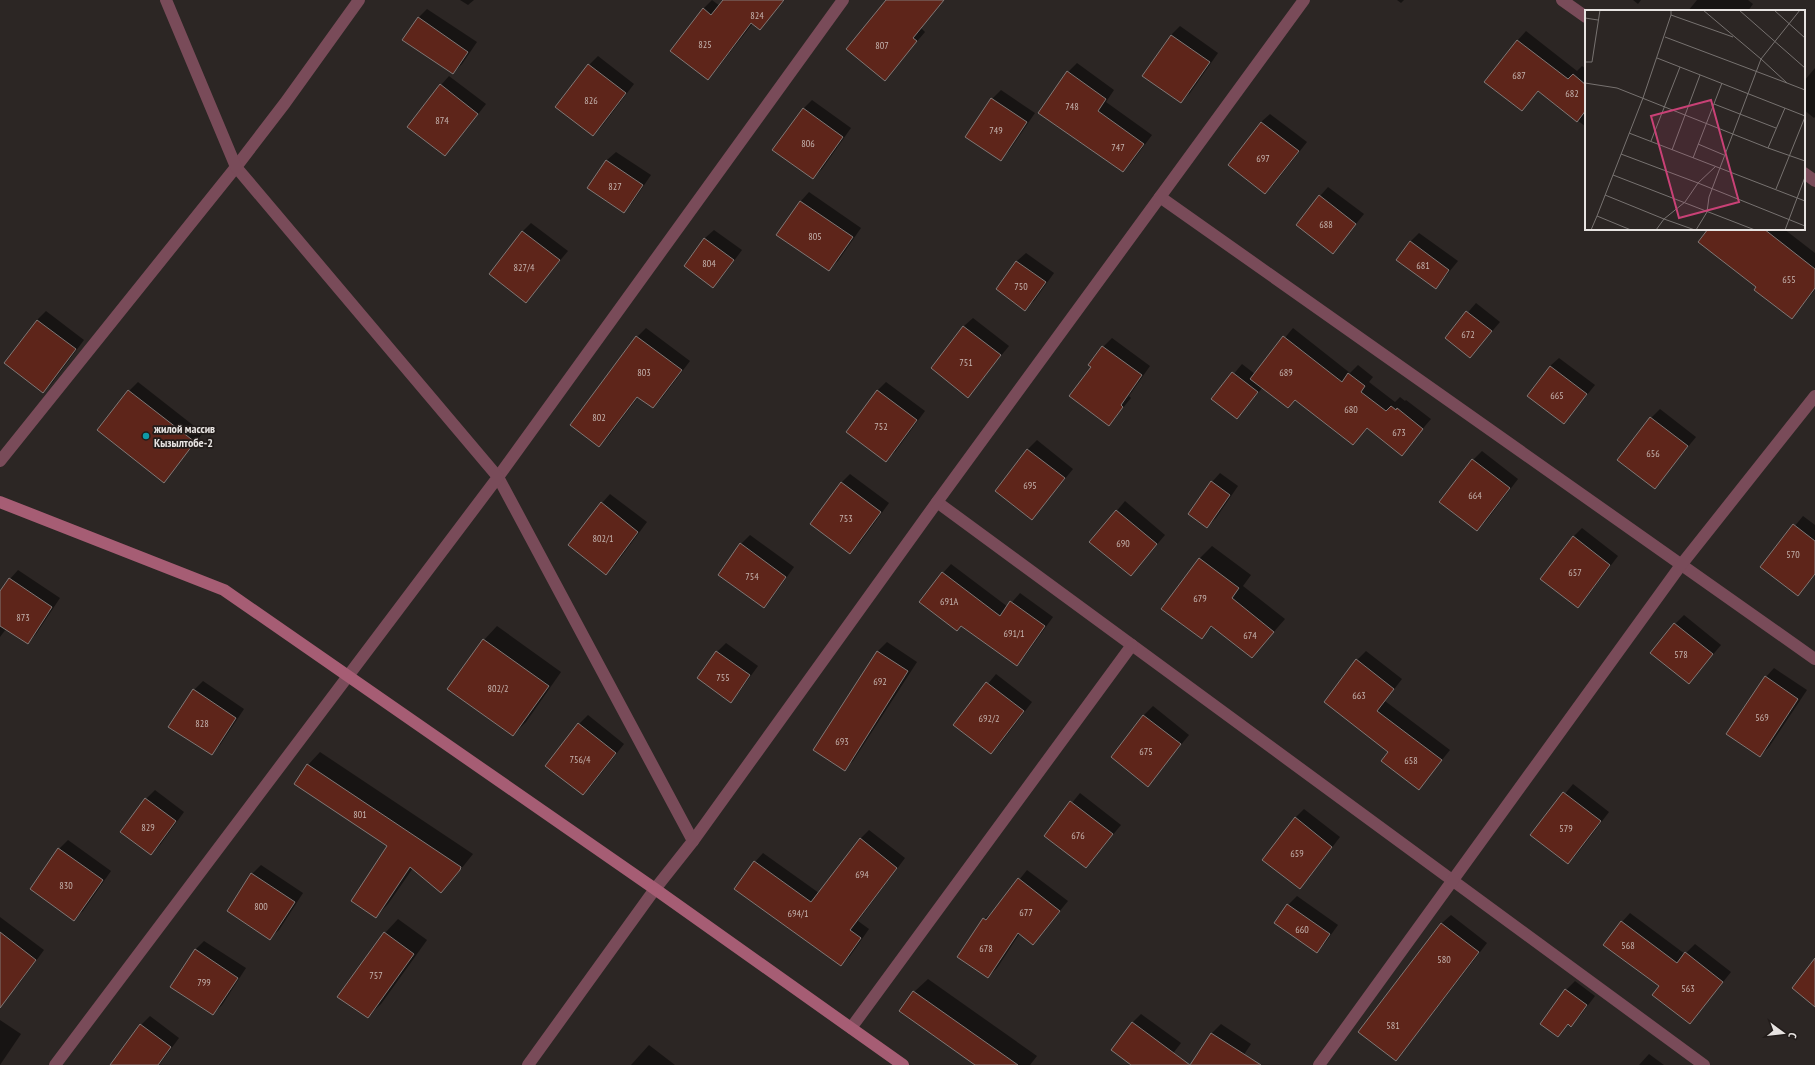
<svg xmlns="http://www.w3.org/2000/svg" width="1815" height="1065" font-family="'PT Sans Narrow',sans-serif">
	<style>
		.shadow { fill: #0007 }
		.building { fill: #5e251a; stroke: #807876 }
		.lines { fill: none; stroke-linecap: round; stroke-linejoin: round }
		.street { stroke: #794b59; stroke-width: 12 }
		.secondary { stroke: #a65d74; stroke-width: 12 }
		.culture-dot { fill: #0f9aa8; stroke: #221c1a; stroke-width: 1.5 }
		.labels { text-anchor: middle; stroke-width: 3.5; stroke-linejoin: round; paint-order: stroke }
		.number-label { font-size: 10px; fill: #c5b4af }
		.poi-label { font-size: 12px; font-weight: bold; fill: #e7e3e1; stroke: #221c1a; text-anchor: start }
		.inset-road { fill: none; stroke: #777270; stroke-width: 1 }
		.view { fill: #c94176; fill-opacity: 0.15; stroke: #c94176; stroke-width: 2 }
		.inset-edge { fill: none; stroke: #e7e3e1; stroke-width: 2 }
	</style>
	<rect width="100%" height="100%" fill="#2c2624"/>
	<!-- shadow -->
	<g class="shadow">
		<path d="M460,0h14l-6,5z"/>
		<path d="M712,0l8,6 4,-6h61l-25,29 -7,-6 -37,47 -8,9 -5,-70z"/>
		<path d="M888,0h56l-23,28 4,4 -41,48z"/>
		<path d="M1397,0h7l-3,3z"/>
		<path d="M1633,0h8l-3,4z"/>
		<path d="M1697,0h51l5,4 -5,7h-60z"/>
		<path d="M427,9l50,33 -15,22 -9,9 -35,-55z"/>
		<path d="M1180,26l38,27 -28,40 -9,9 -38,-27 28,-40z"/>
		<path d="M1526,31l51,40 5,-5 4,3v58l-47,-37 -17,20 -37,-28 33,-42z"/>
		<path d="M598,56l36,28 -32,42 -9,9 -4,-70z"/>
		<path d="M1077,63l37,27 -8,12 46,33 -20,27 -9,9 -55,-99z"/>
		<path d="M1815,68v49l-1,1 -10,-8v-29z"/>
		<path d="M449,76l37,28 -33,42 -8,9 -4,-70z"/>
		<path d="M1001,90l34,23 -26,38 -8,8 -9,-60z"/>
		<path d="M812,100l39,28 -29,41 -9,9 -10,-69z"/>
		<path d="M1270,114l37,28 -33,42 -9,9 -4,-71z"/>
		<path d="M616,152l35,23 -19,28 -9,9 -34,-24 18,-28z"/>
		<path d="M1328,187l36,27 -31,38 -13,-56z"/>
		<path d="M809,192l52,36 -23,33 -9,9 -51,-35 23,-34z"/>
		<path d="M531,223l37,28 -42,50 -4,-69z"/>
		<path d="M1709,229h75l31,24v37l-23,28 -35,-31z"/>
		<path d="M714,230l28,20 -20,27 -9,9 -28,-20 20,-28z"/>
		<path d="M1419,233l39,28 -22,27 -26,-46z"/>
		<path d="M1026,253l28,20 -20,28 -9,8 -28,-20 20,-28z"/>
		<path d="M1476,303l24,19 -30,35 -24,-19z"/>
		<path d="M46,311l38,29 -32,43 -9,9 -38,-29 32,-43z"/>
		<path d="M973,318l36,28 -41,50 -36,-28 32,-42z"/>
		<path d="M646,328l44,33 -28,37 -9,9 -14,-11 -31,41 -9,9 -28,-21 66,-88z"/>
		<path d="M1293,328l57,45 8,-8 15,12 -4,5 26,20 5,-5 5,4 1,-1 25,19 -30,35 -33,-26 -15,16 -57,-45 -8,8 -25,-20 -26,31 -24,-19 29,-35 13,10z"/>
		<path d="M1112,338l38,28 -21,30 2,2 -22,27 -16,-58 10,-20z"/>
		<path d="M1559,358l36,27 -31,38 -14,-57z"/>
		<path d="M138,382l65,51 -39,48 -66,-51 31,-39z"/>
		<path d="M886,382l39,29 -30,41 -9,8 -9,-69z"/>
		<path d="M1660,409l36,28 -41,50 -36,-28 32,-41z"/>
		<path d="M1037,440l36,29 -41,50 -36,-28 32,-42z"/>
		<path d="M1482,451l36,28 -32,42 -9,9 -4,-70z"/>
		<path d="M1220,473l18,13 -22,32 -9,9 5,-45z"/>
		<path d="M850,474l39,29 -30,41 -9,8 -9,-69z"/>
		<path d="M610,494l37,28 -32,43 -9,8 -4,-70z"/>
		<path d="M1125,501l40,34 -34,40 -40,-33z"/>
		<path d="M1803,516l12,9v50l-17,20 -36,-29z"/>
		<path d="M1582,528l36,28 -32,42 -8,9 -37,-29 33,-42z"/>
		<path d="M750,535l44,32 -22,31 -8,9 -23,-63z"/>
		<path d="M1212,546l39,29 -8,11 42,33 -33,38 -39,-31 -11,11 -39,-29 37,-50z"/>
		<path d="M951,564l57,43 12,-14 33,24 -28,39 -8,8 -74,-91z"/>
		<path d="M18,570l42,28 -24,36 -8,9 -22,-14 -6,8v-44l10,-14z"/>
		<path d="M1684,615l37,30 -32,38 -14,-59z"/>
		<path d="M497,626l64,46 -35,50 -13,13 -29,-95z"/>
		<path d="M887,642l30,20 -64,99 -9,9 -29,-20 63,-99z"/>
		<path d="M726,643l32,23 -19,26 -9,9 -13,-49z"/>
		<path d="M1366,651l36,28 -17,22 65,49 -31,38 -29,-36 -33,-92z"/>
		<path d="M1774,668l33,22 -38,57 -9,9 6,-79z"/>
		<path d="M996,674l36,28 -32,42 -9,9 -36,-29z"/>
		<path d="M203,681l41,28 -24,36 -9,9 -17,-64z"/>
		<path d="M1153,706l36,29 -41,50 -36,-28 32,-42z"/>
		<path d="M588,715l36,29 -32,41 -9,9 -4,-70z"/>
		<path d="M320,752l153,102 -20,25 -12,13 -28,-24 -25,36 -12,13 13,-71 -81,-81z"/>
		<path d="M1573,784l36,28 -32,42 -9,9 -36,-29z"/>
		<path d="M155,790l29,22 -24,33 -9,9 -5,-55z"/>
		<path d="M1080,793l41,32 -35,42 -41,-31z"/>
		<path d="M1304,809l36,28 -32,42 -8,9 -5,-70z"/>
		<path d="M869,830l36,28 -47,63 11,8 -19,27 -9,9 -86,-103 8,-9 56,40 41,-54z"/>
		<path d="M68,840l43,31 -28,40 -9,8 -15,-70z"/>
		<path d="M261,865l42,28 -24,37 -9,8 -18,-64z"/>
		<path d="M1027,870l41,31 -35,43 -13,-11 -23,35 -9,9 -30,-20 26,-38 10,-8z"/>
		<path d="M1297,896l41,29 -13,18 -9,9 -28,-47z"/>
		<path d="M1630,913l55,41 10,-10 36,28 -41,51 -30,-37 -38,-64z"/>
		<path d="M1451,915l36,28 -83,108 -8,9 -37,-28 83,-109z"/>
		<path d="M0,917l44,33 -25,34 -9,9 -10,-8z"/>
		<path d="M398,919l29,21 -46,64 -14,13 18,-84z"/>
		<path d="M204,941l42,27 -24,37 -9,9 -18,-64z"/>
		<path d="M928,979l109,77 -7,9h-53l-63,-73z"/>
		<path d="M1575,981l20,15 -15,20 -9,9 -2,-1 -11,12 8,-46z"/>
		<path d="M1141,1014l40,29 -17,22h-31l-1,-42z"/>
		<path d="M150,1016l29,22 -20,27h-48l30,-40z"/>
		<path d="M0,1020l21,14 -21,31z"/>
		<path d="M1221,1024l30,20 -14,21h-45l20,-32z"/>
		<path d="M649,1045l26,20h-44z"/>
		<path d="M1649,1054l15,11h-25z"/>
	</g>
	<!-- building -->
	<g class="building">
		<path d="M723,0h61l-24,30 -9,-7 -43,57 -38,-29 33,-43 8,7z"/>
		<path d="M886,0h58l-31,38 4,3 -32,40 -39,-32z"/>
		<path d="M418,17l50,35 -15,22 -51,-34z"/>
		<path d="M1171,35l39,27 -29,41 -39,-27z"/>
		<path d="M1517,40l51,39 5,-5 13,11v25l-9,12 -39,-31 -16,20 -38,-29z"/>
		<path d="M588,64l38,29 -33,43 -38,-29z"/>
		<path d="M1067,71l39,28 -8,12 46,33 -21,28 -85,-59z"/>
		<path d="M440,84l38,30 -33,42 -38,-29z"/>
		<path d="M991,98l36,24 -26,39 -36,-24z"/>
		<path d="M803,108l40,29 -30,42 -41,-29z"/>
		<path d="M1261,122l38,29 -34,43 -37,-29z"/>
		<path d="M606,160l37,25 -19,28 -37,-25z"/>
		<path d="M1319,195l37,29 -23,30 -37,-29z"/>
		<path d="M800,201l53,36 -24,34 -53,-36z"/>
		<path d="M1708,229h56l51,40v19l-23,31 -38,-29 2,-3 -58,-45z"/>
		<path d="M522,231l38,29 -34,43 -37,-29z"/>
		<path d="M704,238l30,22 -21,28 -29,-22z"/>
		<path d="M1410,241l39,29 -13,19 -40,-29z"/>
		<path d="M1016,261l30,21 -21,29 -29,-22z"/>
		<path d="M1466,311l26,20 -22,27 -25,-20z"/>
		<path d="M37,320l39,29 -33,44 -39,-30z"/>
		<path d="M963,326l38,29 -33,43 -37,-30z"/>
		<path d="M636,336l46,34 -29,38 -16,-11 -38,50 -29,-22z"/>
		<path d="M1283,336l59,46 6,-9 17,13 -4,6 25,19 5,-5 5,4 1,-2 26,21 -21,27 -35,-28 -14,17 -58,-45 -7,8 -38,-29z"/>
		<path d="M1102,346l40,29 -21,30 2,2 -14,19 -40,-30 22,-29 -3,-2z"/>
		<path d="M1550,366l37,28 -23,30 -37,-28z"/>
		<path d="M1232,372l26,20 -21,27 -26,-20z"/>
		<path d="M128,390l67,52 -31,41 -67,-53z"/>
		<path d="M877,390l40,30 -31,42 -40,-30z"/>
		<path d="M1650,417l38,29 -33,43 -38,-29z"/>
		<path d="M1027,449l38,29 -33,42 -37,-29z"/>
		<path d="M1472,459l38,29 -33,43 -38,-29z"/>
		<path d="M1211,481l19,14 -23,33 -19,-14z"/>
		<path d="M841,482l40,30 -31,42 -40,-30z"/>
		<path d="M601,502l37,30 -32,43 -38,-30z"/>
		<path d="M1116,510l41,34 -26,32 -42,-34z"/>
		<path d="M1793,524l22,17v33l-17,22 -38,-29z"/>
		<path d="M1573,536l37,29 -32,43 -38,-29z"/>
		<path d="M740,543l46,34 -22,31 -46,-33z"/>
		<path d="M1199,558l40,30 -7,10 42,34 -22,26 -41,-32 -9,13 -41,-30z"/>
		<path d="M942,572l58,44 10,-15 35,25 -28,40 -56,-40 -4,5 -38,-29z"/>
		<path d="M9,578l43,29 -24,37 -28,-18v-35z"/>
		<path d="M1674,623l39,31 -24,30 -39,-31z"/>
		<path d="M483,639l66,47 -36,50 -66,-47z"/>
		<path d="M716,651l34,24 -19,28 -34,-25z"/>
		<path d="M877,651l31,20 -63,100 -32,-21z"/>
		<path d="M1356,659l38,30 -17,22 65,49 -23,30 -38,-29 7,-9 -64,-50z"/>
		<path d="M1765,676l33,23 -38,58 -34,-23z"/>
		<path d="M986,682l38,29 -33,43 -38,-29z"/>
		<path d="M193,689l43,29 -24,37 -44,-28z"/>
		<path d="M1143,715l38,29 -33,43 -37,-30z"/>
		<path d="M578,723l38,30 -33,42 -38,-29z"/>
		<path d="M307,764l154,103 -1,3 -19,23 -31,-26 -34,51 -25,-17 36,-55 -93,-62z"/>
		<path d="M1563,792l38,29 -33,43 -38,-29z"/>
		<path d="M145,798l31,23 -25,34 -31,-23z"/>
		<path d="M1070,801l43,33 -27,34 -42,-32z"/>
		<path d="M1295,817l37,30 -32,42 -38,-29z"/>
		<path d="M860,838l37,30 -47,62 11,8 -20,28 -107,-77 20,-28 57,41z"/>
		<path d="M58,848l45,32 -29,41 -44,-32z"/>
		<path d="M251,873l44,29 -25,38 -43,-29z"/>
		<path d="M1018,878l42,33 -27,34 -15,-12 -30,45 -31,-21 26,-39 3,2z"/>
		<path d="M1287,904l43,30 -13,19 -43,-30z"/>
		<path d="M1621,921l56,42 8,-11 38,30 -33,42 -38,-29 7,-9 -56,-41z"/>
		<path d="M1441,923l38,29 -83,109 -38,-29z"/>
		<path d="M0,932l36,28 -36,48z"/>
		<path d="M384,932l30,22 -46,64 -31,-21z"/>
		<path d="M195,949l43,29 -25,37 -43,-28z"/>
		<path d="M1815,958v49l-23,-19z"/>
		<path d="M1565,989l22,16 -16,22 -3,-3 -10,13 -18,-13z"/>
		<path d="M913,991l105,74h-43l-76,-54z"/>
		<path d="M1132,1022l58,43h-59l-20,-15z"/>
		<path d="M140,1024l31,23 -13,18h-48z"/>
		<path d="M1211,1033l50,32h-71z"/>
	</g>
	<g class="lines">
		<!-- street -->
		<g class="street">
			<path d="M1562,0l24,17"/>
			<path d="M1804,173l11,8"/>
			<path d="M1160,197l655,462"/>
			<path d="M0,461l236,-294 49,-64 74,-103"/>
			<path d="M937,502l767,563"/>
			<path d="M693,841l-195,-364 345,-477"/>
			<path d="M851,1028l281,-383"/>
			<path d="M55,1065l443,-588 -262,-310 -70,-167"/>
			<path d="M528,1065l127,-176 38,-48 244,-339 367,-502"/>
			<path d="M1319,1065l362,-500 134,-169"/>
		</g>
		<!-- secondary -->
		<path class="secondary" d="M0,502l224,88 431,299 248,176"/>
	</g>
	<!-- markers -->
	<circle class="culture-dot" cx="146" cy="436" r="4"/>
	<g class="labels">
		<!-- number labels -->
		<g class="number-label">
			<text x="757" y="19">824</text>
			<text x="705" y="48">825</text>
			<text x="882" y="49">807</text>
			<text x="1519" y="79">687</text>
			<text x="1572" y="97">682</text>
			<text x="591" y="104">826</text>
			<text x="1072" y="110">748</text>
			<text x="442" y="124">874</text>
			<text x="996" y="134">749</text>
			<text x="808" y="147">806</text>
			<text x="1118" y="151">747</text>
			<text x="1263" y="162">697</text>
			<text x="615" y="190">827</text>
			<text x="1326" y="228">688</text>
			<text x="815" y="240">805</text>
			<text x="709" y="267">804</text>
			<text x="1423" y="269">681</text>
			<text x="524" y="271">827/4</text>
			<text x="1789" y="283">655</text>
			<text x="1021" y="290">750</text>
			<text x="1468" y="338">672</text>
			<text x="966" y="366">751</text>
			<text x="644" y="376">803</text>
			<text x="1286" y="376">689</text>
			<text x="1557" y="399">665</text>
			<text x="1351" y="413">680</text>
			<text x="599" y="421">802</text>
			<text x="881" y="430">752</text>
			<text x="1399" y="436">673</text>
			<text x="1653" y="457">656</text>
			<text x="1030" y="489">695</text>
			<text x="1475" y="499">664</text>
			<text x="846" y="522">753</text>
			<text x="603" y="542">802/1</text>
			<text x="1123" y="547">690</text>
			<text x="1793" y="558">570</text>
			<text x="1575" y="576">657</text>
			<text x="752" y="580">754</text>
			<text x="1200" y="602">679</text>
			<text x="949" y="605">691А</text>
			<text x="23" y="621">873</text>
			<text x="1014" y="637">691/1</text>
			<text x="1250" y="639">674</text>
			<text x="1681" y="658">578</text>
			<text x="723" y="681">755</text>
			<text x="880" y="685">692</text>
			<text x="498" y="692">802/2</text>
			<text x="1359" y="699">663</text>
			<text x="1762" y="721">569</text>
			<text x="989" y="722">692/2</text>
			<text x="202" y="727">828</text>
			<text x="842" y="745">693</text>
			<text x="1146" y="755">675</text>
			<text x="580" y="763">756/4</text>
			<text x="1411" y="764">658</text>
			<text x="360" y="818">801</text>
			<text x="148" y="831">829</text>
			<text x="1566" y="832">579</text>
			<text x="1078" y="839">676</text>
			<text x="1297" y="857">659</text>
			<text x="862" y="878">694</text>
			<text x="66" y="889">830</text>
			<text x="261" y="910">800</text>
			<text x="1026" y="916">677</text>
			<text x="798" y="917">694/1</text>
			<text x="1302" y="933">660</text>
			<text x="1628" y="949">568</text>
			<text x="986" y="952">678</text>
			<text x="1444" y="963">580</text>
			<text x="376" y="979">757</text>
			<text x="204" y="986">799</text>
			<text x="1688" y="992">563</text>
			<text x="1393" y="1029">581</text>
		</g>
		<!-- poi labels -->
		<g class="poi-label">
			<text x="154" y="433">жилой массив<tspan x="154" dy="14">Кызылтобе-2</tspan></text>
		</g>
	</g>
	<!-- overview -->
	<g transform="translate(1585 10)">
		<rect width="220" height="220" fill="#2c2624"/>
		<path class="inset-road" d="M86,0v5l62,22M154,0l66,58M189,0l31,28M215,0l-39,49 26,24 18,7M0,8l13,2M80,27l122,46M72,48l148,58M0,52h7l8,-52M0,73l32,5 151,60M129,94l62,24M200,98l-17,40 37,13M44,123l176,68M66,131l29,-74M113,134l26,11M87,140l28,-75M36,144l77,29 18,-17M108,148l29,-75M28,165l142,55M191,179l29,-72M20,185l59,24 21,-17 13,-19 107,43M12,206l46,-118 28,-83M6,220l6,-14 34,14M71,220l8,-11 31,11M111,220l11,-18 2,-15 52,-138 -58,-49M200,220l20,-53"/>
		<path class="view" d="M126,90l28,102 -60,16 -28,-102z"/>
		<rect width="220" height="220" class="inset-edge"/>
	</g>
	<!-- north arrow -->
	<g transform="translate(1783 1033) rotate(105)" stroke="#221c1a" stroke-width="3" paint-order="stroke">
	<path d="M0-3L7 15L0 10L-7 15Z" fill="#e7e3e1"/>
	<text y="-6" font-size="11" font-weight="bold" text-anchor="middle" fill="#e7e3e1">С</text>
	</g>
</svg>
